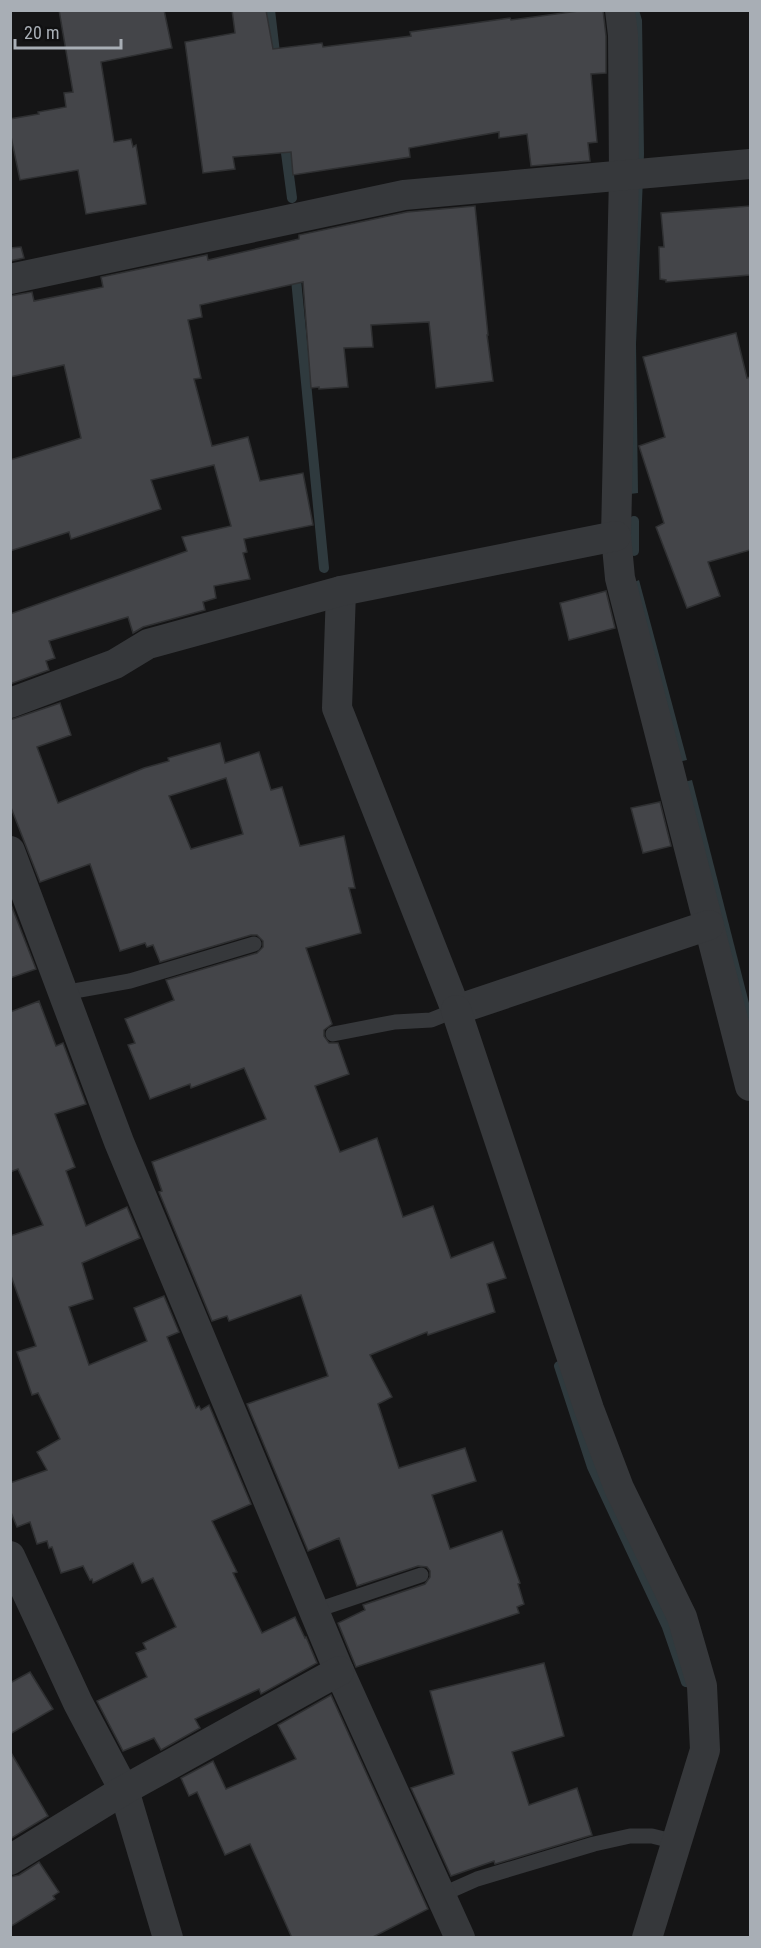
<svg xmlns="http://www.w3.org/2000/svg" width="761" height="1948" font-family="'Roboto Condensed',sans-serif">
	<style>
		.water { fill: #2f3a3e }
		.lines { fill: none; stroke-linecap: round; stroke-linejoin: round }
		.stream { stroke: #2f3a3e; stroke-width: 10 }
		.building { fill: #444549; stroke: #2f3032; stroke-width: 1.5; fill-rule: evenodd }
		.lane { stroke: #36383b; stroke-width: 15 }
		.street { stroke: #36383b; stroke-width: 30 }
	</style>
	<rect width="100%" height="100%" fill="#151516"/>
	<!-- water -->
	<g class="water">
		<path d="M639,10l3,10 2,134 -8,190 2,149 -8,1 2,-483z"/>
		<path d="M639,580l48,180 -9,2 -46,-179z"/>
		<path d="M692,780l58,227v32l-66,-257z"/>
	</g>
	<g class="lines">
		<!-- stream -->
		<g class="stream">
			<path d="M270,10l6,51"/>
			<path d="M286,139v14l6,45"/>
			<path d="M295,269l29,299"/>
			<path d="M634,521v30"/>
			<path d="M559,1366l33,101 75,160 19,55"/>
		</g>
	</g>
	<!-- building -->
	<g class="building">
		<path d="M59,10h105l8,38 -71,14 13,80 17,-3 2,8 3,-2 10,59 -60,10 -8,-44 -58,10 -10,-48v-13l29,-5 -1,-2 28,-5 -2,-14 9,-1z"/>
		<path d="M232,10h34l7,39 49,-6 1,4 88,-11 -1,-4 100,-14 1,2 75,-10h17l3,26v37l-15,1 6,68 -9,1 2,18 -59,5 -4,-32 -28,4v-6l-90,16 1,9 -117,18 -2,-23 -58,5 2,12 -32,4 -18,-131 50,-9z"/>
		<path d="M475,206l13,129h-1l6,46 -57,7 -7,-66 -58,3 2,22 -29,1 4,39 -29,2v-2l-8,1 -8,-106 -103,23 2,12 -14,3 13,58 -7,1 18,67 36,-9 12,44 43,-8 10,52 -69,14 3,13 -4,1 7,26 -36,7 2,12 -13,4 2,8 -62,17 -10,6 -5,-16 -79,24 6,17 -9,3 3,9 -39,14v-70l177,-63 -5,-14 49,-11 -17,-61 -63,15 10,29 -90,30 -2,-7 -59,19v-91l71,-22 -17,-73 -54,12v-81l22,-4 2,9 69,-14 -2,-10 106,-22 1,5 91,-21v-4l108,-23z"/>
		<path d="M750,206v69l-84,7v-2l-6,-1 -1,-32h5l-3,-34z"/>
		<path d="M21,247l3,11 -14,3v-13z"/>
		<path d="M736,333l11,45 3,-1v173l-42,12 12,34 -33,12 -31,-81 8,-4 -25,-77 26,-9 -22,-80z"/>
		<path d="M606,591l9,37 -46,12 -9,-37z"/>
		<path d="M60,703l11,32 -34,12 21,56 86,-35 25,-7 -1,-3 52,-15 5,20 34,-11 12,38 11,-3 18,59 44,-10 11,52h-6l12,45 -55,15 26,76 -8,6v6l5,7h9l11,31 -34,12 25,66 37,-14 26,79 30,-11 18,52 42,-16 13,36 -19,6 8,28 -67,23 -1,-3 -57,23 22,42 -14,7 21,64 66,-20 11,33 -44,14 18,54 52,-18 18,52 -2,1 6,20 -7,3 2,6 -163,54 -18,-44 27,-13 -2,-5 62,-21 5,-7v-6l-3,-4 -9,-1 -61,20 -18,-48 -31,13 -61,-147 81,-28 -27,-81 -72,26 -2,-5 -15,5 -53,-129 3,-1 -10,-29 114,-43 -22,-51 -53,20 -1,-4 -40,15 -22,-54 7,-2 -10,-24 49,-19 -8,-20 91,-27 6,-6v-6l-6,-6h-6l-91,27 -7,-17 -6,2 -2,-4 -25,8 -30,-87 -50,18 -30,-77v-85zM226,778l17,56 -52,15 -22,-53z"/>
		<path d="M660,802l11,44 -28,7 -12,-45z"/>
		<path d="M10,902l26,67 -26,9z"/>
		<path d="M39,1001l17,45 7,-3 23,61 -31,10 20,53 -9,4 20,55 41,-19 13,31 -58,25 11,36 -24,8 20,58 58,-24 -13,-33 30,-12 15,36 -12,5 29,71 3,-2 2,4 8,-5 42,99 -39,17 25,51 -4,1 29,60 33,-16 10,21 1,-1 11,26 -56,31 -2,-5 -64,30 5,9 -39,22 -7,-12 -31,13 -26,-50 50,-24 -11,-24 10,-4 -3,-6 33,-16 -23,-49 -11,5 -9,-20 -40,20 -1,-4 -2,1 -7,-14 -22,7 -9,-26 -3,1 -2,-7 -10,3 -7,-22 -13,5 -7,-17v-27l37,-13 -10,-18 23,-13 -22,-46 -6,2 -15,-43 19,-6 -26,-73v-37l33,-11 -25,-56 -8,3v-160z"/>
		<path d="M544,1663l20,73 -52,16 17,53 48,-17 15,47 -97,29 -1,-3 -43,15 -40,-88 43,-14 -24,-83z"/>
		<path d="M30,1672l23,37 -43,25v-51z"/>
		<path d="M331,1695l97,214 -57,29h-79l-42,-94 -25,11 -28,-63 -8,4 -8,-18 32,-17 13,28 70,-30 -18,-34z"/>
		<path d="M10,1751l38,65 -38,23z"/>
		<path d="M39,1862l20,30 -6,4 2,3 -45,28v-50l9,-2z"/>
	</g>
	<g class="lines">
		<!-- lane -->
		<g class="lane">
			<path d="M63,993l67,-12 124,-37"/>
			<path d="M333,1034l62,-12 36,-2 25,-10"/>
			<path d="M314,1611l107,-36"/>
			<path d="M441,1895l36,-16 117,-35 36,-8h22l24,6"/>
		</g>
		<!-- street -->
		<g class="street">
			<path d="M620,10l3,25 1,141 -8,360 4,42 130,508"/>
			<path d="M10,279l394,-84 346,-31"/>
			<path d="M341,591l-4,117 119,302 253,-85"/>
			<path d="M10,703l105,-39 33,-20 193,-53 275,-55"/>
			<path d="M10,851l109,291 220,529 121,267"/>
			<path d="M456,1010l133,399 30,79 63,129 20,69 3,64 -58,188"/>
			<path d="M10,1556l68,147 46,87 44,148"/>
			<path d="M10,1860l114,-70 215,-119"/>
		</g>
	</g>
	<!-- border -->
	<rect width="761" height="1948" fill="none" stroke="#a8aeb5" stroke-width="24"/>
	<!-- scale -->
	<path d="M15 39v9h106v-9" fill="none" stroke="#a8aeb5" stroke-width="3"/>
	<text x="24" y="39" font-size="18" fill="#a8aeb5" stroke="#101011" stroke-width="4.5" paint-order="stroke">20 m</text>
</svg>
